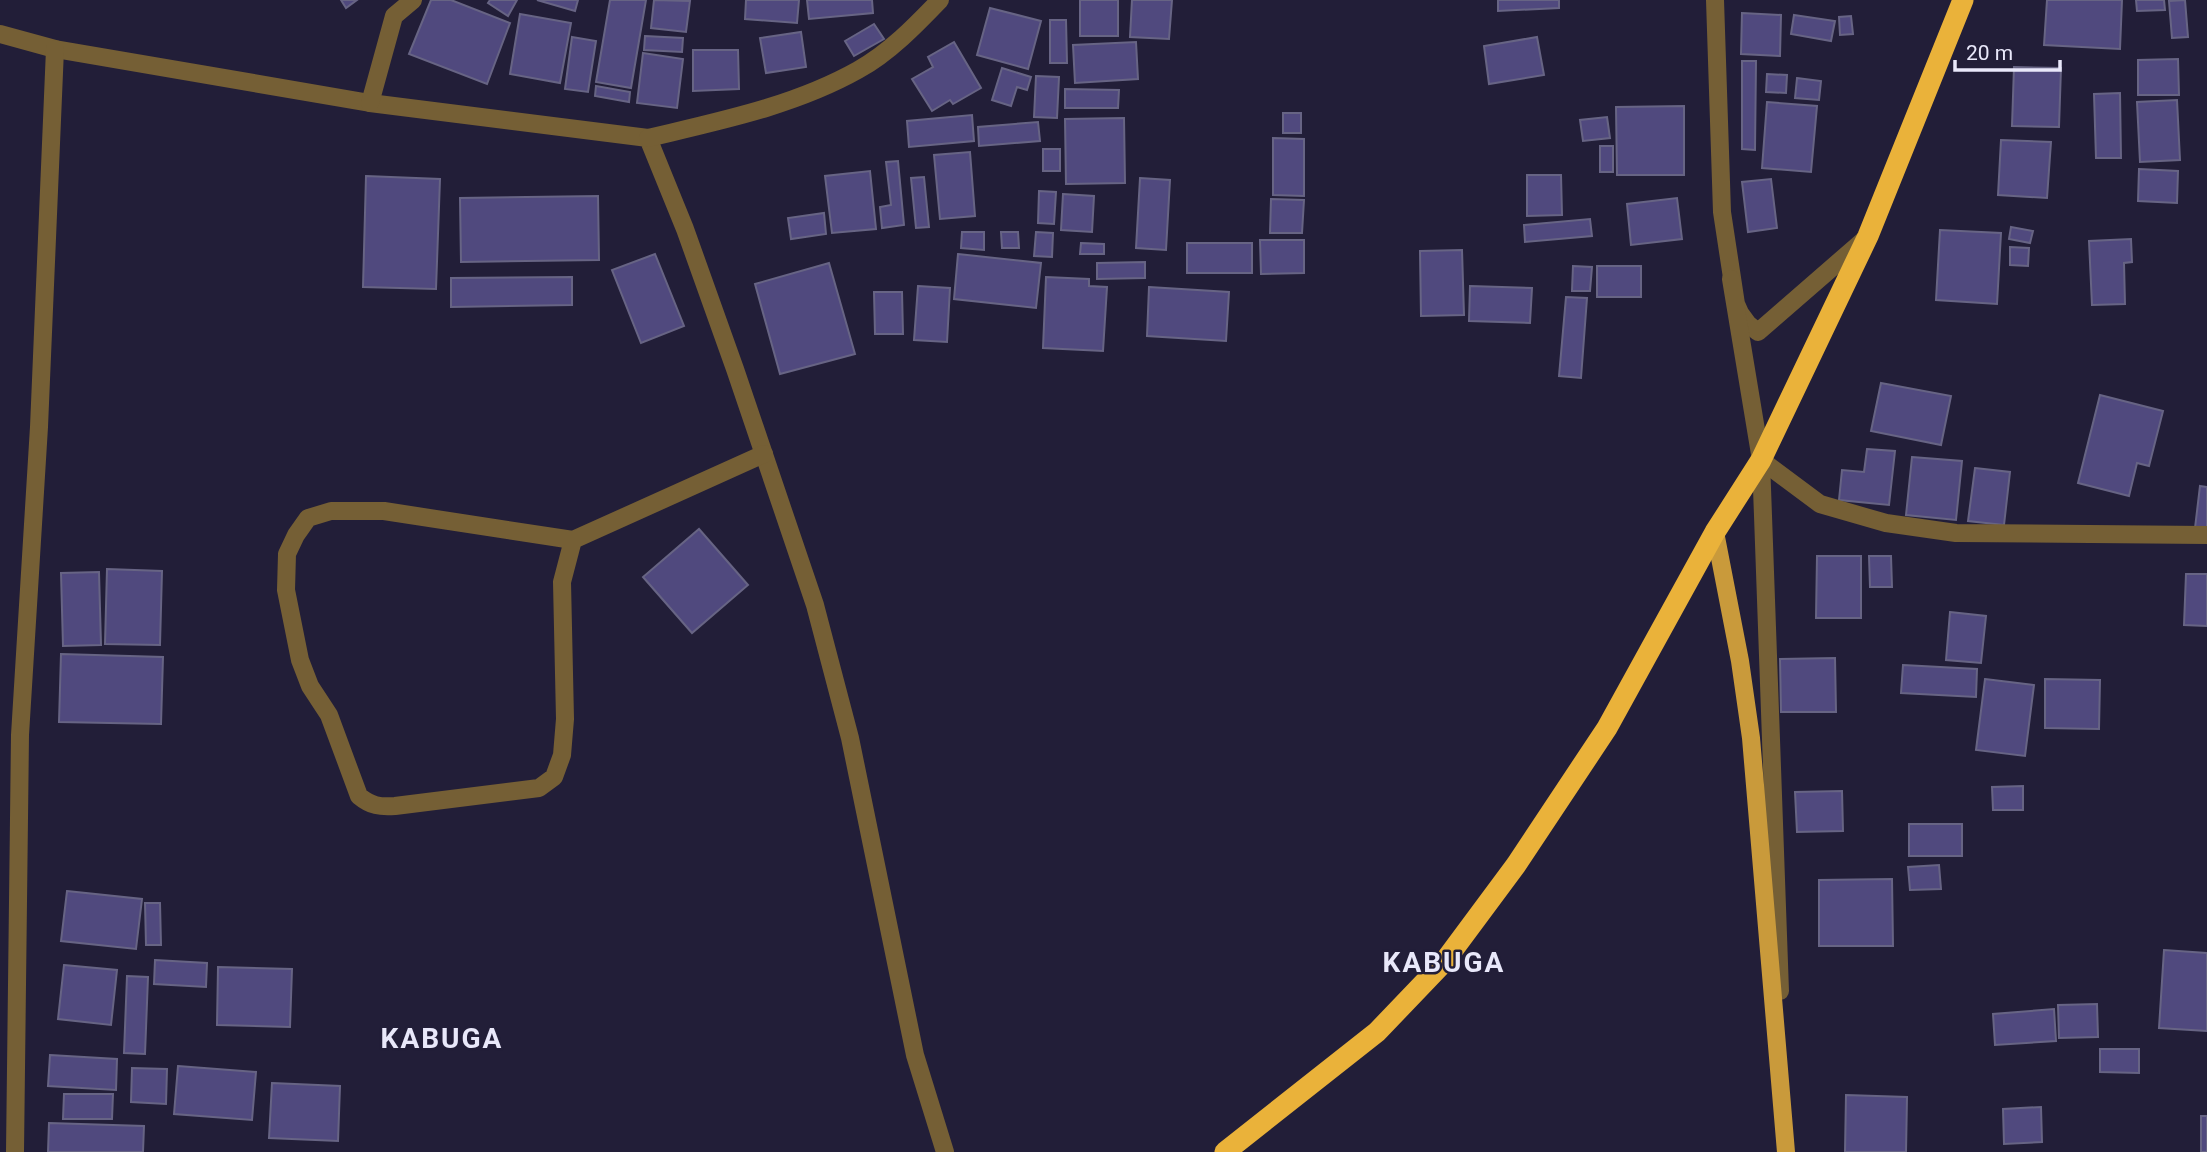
<svg xmlns="http://www.w3.org/2000/svg" width="2207" height="1152" font-family="Roboto,sans-serif">
	<style>
		.building { fill: #50497e; stroke: #676484; stroke-width: 2 }
		.lines { fill: none; stroke-linecap: round; stroke-linejoin: round }
		.minor { stroke: #755f35; stroke-width: 18 }
		.major { stroke: #c99a3b; stroke-width: 18 }
		.highway { stroke: #eab23a; stroke-width: 21 }
		.labels { text-anchor: middle; stroke-width: 5; stroke-linejoin: round; paint-order: stroke }
		.district-label { font-size: 28px; font-weight: bold; letter-spacing: 2px; fill: #e9e8fa; stroke: #221e38 }
	</style>
	<rect width="100%" height="100%" fill="#221e38"/>
	<!-- building -->
	<g class="building">
		<path d="M341,0h16l-11,8z"/>
		<path d="M431,0h20l59,23 -23,61 -78,-30z"/>
		<path d="M490,0h27l-9,16 -20,-13z"/>
		<path d="M537,0h41l-3,11z"/>
		<path d="M610,0h36l-15,88 -35,-6z"/>
		<path d="M654,0l36,1 -4,31 -35,-4z"/>
		<path d="M746,0h53l-2,23 -52,-4z"/>
		<path d="M807,0h65l1,13 -64,6z"/>
		<rect x="1080" y="0" width="38" height="36"/>
		<path d="M1132,0h40l-3,39 -39,-2z"/>
		<path d="M1498,0h61v8l-61,3z"/>
		<path d="M2047,0h75l-2,49 -76,-4z"/>
		<path d="M2136,0h28l1,10 -28,1z"/>
		<path d="M2185,0l3,37 -16,1 -3,-37z"/>
		<path d="M990,8l51,13 -13,48 -51,-14z"/>
		<path d="M1742,13l39,2 -1,41 -39,-2z"/>
		<path d="M520,14l51,9 -11,60 -50,-9z"/>
		<path d="M1794,15l41,6 -4,20 -40,-7z"/>
		<path d="M1851,16l2,18 -13,1 -1,-18z"/>
		<path d="M1050,20h16l1,43h-17z"/>
		<path d="M874,24l10,15 -30,17 -9,-15z"/>
		<path d="M801,32l5,35 -40,6 -6,-35z"/>
		<path d="M645,36l38,2 -1,14 -38,-2z"/>
		<path d="M572,37l24,4 -8,51 -23,-3z"/>
		<path d="M1537,37l7,38 -55,9 -5,-38z"/>
		<path d="M954,42l27,46 -28,16 -3,-4 -18,11 -20,-32 21,-12 -5,-10z"/>
		<path d="M1136,42l2,37 -63,4 -2,-38z"/>
		<path d="M693,50h45l1,39 -46,2z"/>
		<path d="M643,53l40,6 -6,49 -40,-5z"/>
		<path d="M2178,59l1,36h-41v-35z"/>
		<path d="M1742,61h14l-1,89 -13,-1z"/>
		<path d="M2014,67l47,1 -2,59 -47,-1z"/>
		<path d="M1002,68l29,9 -4,13 -10,-3 -6,19 -19,-6z"/>
		<path d="M1767,74l20,1 -1,18 -20,-1z"/>
		<path d="M1036,76l23,1 -2,41 -23,-1z"/>
		<path d="M1797,78l24,3 -2,19 -24,-2z"/>
		<path d="M596,86l34,6 -1,10 -34,-6z"/>
		<path d="M1065,89l54,1 -1,18h-53z"/>
		<path d="M2120,93l1,65h-25l-2,-64z"/>
		<path d="M2177,100l3,60 -40,2 -3,-60z"/>
		<path d="M1767,102l50,4 -6,66 -49,-4z"/>
		<path d="M1684,106v69h-67l-1,-68z"/>
		<rect x="1283" y="113" width="18" height="20"/>
		<path d="M972,115l2,26 -65,6 -2,-26z"/>
		<path d="M1607,117l3,21 -27,3 -3,-21z"/>
		<path d="M1124,118l1,65 -59,1 -1,-65z"/>
		<path d="M1038,122l2,19 -61,5 -1,-19z"/>
		<path d="M1273,138l31,1v57l-31,-1z"/>
		<path d="M2001,140l50,2 -4,56 -49,-3z"/>
		<rect x="1600" y="146" width="13" height="26"/>
		<rect x="1043" y="149" width="17" height="22"/>
		<path d="M970,152l5,64 -35,3 -6,-64z"/>
		<path d="M898,161l6,64 -22,3 -2,-21 11,-2 -5,-43z"/>
		<path d="M2139,169l39,2 -1,32 -39,-2z"/>
		<path d="M870,171l6,58 -44,4 -7,-57z"/>
		<path d="M1527,175h34l1,40 -35,1z"/>
		<path d="M366,176l74,3 -4,110 -73,-2z"/>
		<path d="M924,177l5,50 -13,1 -5,-50z"/>
		<path d="M1140,178l30,2 -4,70 -30,-2z"/>
		<path d="M1771,179l6,49 -29,4 -6,-50z"/>
		<path d="M1039,191l17,1 -2,32 -16,-1z"/>
		<path d="M1063,194l31,2 -2,36 -31,-2z"/>
		<path d="M598,196l1,64 -138,2 -1,-64z"/>
		<path d="M1677,198l5,41 -51,6 -4,-41z"/>
		<path d="M1271,199l33,1 -2,33h-32z"/>
		<path d="M824,213l2,21 -35,5 -3,-21z"/>
		<path d="M1590,219l2,17 -67,6 -1,-17z"/>
		<path d="M2011,227l22,4 -3,12 -21,-4z"/>
		<path d="M1940,230l61,3 -4,71 -61,-4z"/>
		<path d="M962,232h22v18l-23,-2z"/>
		<path d="M1001,232h17l1,16h-17z"/>
		<path d="M1036,232l17,1 -1,24 -18,-1z"/>
		<path d="M2131,239l1,23 -8,1 1,41 -33,1 -3,-64z"/>
		<path d="M1260,240h44v33l-43,1z"/>
		<path d="M1081,243l23,1v10h-24z"/>
		<rect x="1187" y="243" width="65" height="30"/>
		<path d="M2010,247l19,1 -1,18 -18,-1z"/>
		<path d="M1462,250l2,65 -43,1 -1,-65z"/>
		<path d="M655,254l29,72 -43,17 -29,-73z"/>
		<path d="M958,254l83,9 -5,45 -82,-9z"/>
		<path d="M1145,262v16l-48,1v-16z"/>
		<path d="M829,263l26,91 -75,20 -25,-90z"/>
		<path d="M1573,266l19,1 -2,24h-18z"/>
		<rect x="1597" y="266" width="44" height="31"/>
		<path d="M572,277v28l-121,2v-29z"/>
		<path d="M1046,277l43,2v7l18,1 -4,64 -60,-3z"/>
		<path d="M918,286l32,2 -3,54 -33,-2z"/>
		<path d="M1470,286l62,2 -2,35 -61,-2z"/>
		<path d="M1149,287l80,5 -3,49 -79,-5z"/>
		<path d="M874,292h28l1,42h-28z"/>
		<path d="M1566,297l21,1 -6,80 -22,-2z"/>
		<path d="M1881,383l70,13 -10,49 -70,-14z"/>
		<path d="M2100,395l63,16 -14,55 -12,-3 -8,33 -51,-13z"/>
		<path d="M1867,449l28,2 -6,54 -50,-5 3,-30 22,2z"/>
		<path d="M1912,457l50,4 -6,59 -50,-5z"/>
		<path d="M1975,468l35,4 -6,53 -36,-4z"/>
		<path d="M2200,486l7,1v42l-12,-1z"/>
		<path d="M699,529l49,56 -56,48 -49,-56z"/>
		<path d="M1817,556h44v62h-45z"/>
		<path d="M1869,556h22l1,31h-22z"/>
		<path d="M107,569l55,2 -2,74 -55,-1z"/>
		<path d="M99,572l2,73 -38,1 -2,-73z"/>
		<path d="M2186,574h21v52l-23,-1z"/>
		<path d="M1950,612l36,4 -5,47 -35,-3z"/>
		<path d="M61,654l102,3 -2,67 -102,-2z"/>
		<path d="M1835,658l1,54h-55l-1,-53z"/>
		<path d="M1903,665l74,4 -1,28 -75,-4z"/>
		<path d="M1985,679l49,6 -9,71 -49,-6z"/>
		<path d="M2045,679l55,1 -1,49 -54,-1z"/>
		<path d="M2023,786v24h-30l-1,-23z"/>
		<path d="M1842,791l1,40 -46,1 -2,-40z"/>
		<rect x="1909" y="824" width="53" height="32"/>
		<path d="M1939,865l2,24 -31,1 -2,-23z"/>
		<path d="M1892,879l1,67h-74v-66z"/>
		<path d="M67,891l75,8 -6,50 -75,-8z"/>
		<path d="M145,903h15l1,42h-15z"/>
		<path d="M2164,950l43,3v78l-48,-3z"/>
		<path d="M155,960l52,3 -1,24 -52,-3z"/>
		<path d="M64,965l53,5 -6,55 -53,-6z"/>
		<path d="M218,967l74,2 -2,58 -73,-2z"/>
		<path d="M127,976l21,1 -3,77 -21,-1z"/>
		<path d="M2097,1004l1,33 -39,1 -1,-33z"/>
		<path d="M2054,1009l2,32 -61,4 -2,-31z"/>
		<path d="M2100,1049h39v24l-39,-1z"/>
		<path d="M50,1055l67,4 -1,31 -68,-4z"/>
		<path d="M178,1066l78,6 -4,48 -78,-6z"/>
		<path d="M132,1068l35,1 -1,35 -35,-2z"/>
		<path d="M272,1083l68,3 -2,55 -69,-3z"/>
		<path d="M64,1094h49l-1,25h-49z"/>
		<path d="M1846,1095l61,2 -1,55h-61z"/>
		<path d="M2041,1107l1,35 -38,2 -1,-35z"/>
		<rect x="2201" y="1116" width="6" height="36"/>
		<path d="M49,1123l95,3 -1,26h-95z"/>
	</g>
	<g class="lines">
		<!-- minor -->
		<g class="minor">
			<path d="M1715,0l7,212 14,92 4,9 8,11 10,8 107,-93"/>
			<path d="M0,34l55,15 315,54 278,35 37,91 50,140 80,236 35,133 65,317 30,97"/>
			<path d="M370,103l24,-87 19,-16"/>
			<path d="M648,138c71,-17 146,-32 210,-68 31,-17 58,-45 82,-70"/>
			<path d="M1731,279l30,181 19,531"/>
			<path d="M1761,460l59,44 66,19 70,10 251,2"/>
			<path d="M573,540l-11,42 3,137 -3,36 -8,22 -15,11 -144,18c-15,1 -24,0 -36,-10l-30,-81 -19,-29 -10,-26 -14,-70 1,-36 9,-19 12,-17 23,-7h53l189,29 191,-86"/>
			<path d="M15,1152l5,-417 19,-308 16,-378"/>
		</g>
		<!-- major -->
		<path class="major" d="M1715,532l25,129 11,77 35,414"/>
		<!-- highway -->
		<path class="highway" d="M1225,1152l152,-120 67,-70 72,-97 91,-137 108,-196 46,-72 107,-224 95,-236"/>
	</g>
	<g class="labels">
		<!-- district labels -->
		<g class="district-label">
			<text x="1444" y="972">KABUGA</text>
			<text x="442" y="1048">KABUGA</text>
		</g>
	</g>
	<!-- scale -->
	<path d="M1955 60v10h105v-10" fill="none" stroke="#e9e8fa" stroke-width="3.5"/>
	<text x="1966" y="60" font-size="21" fill="#e9e8fa" stroke="#221e38" stroke-width="5" paint-order="stroke">20 m</text>
</svg>
